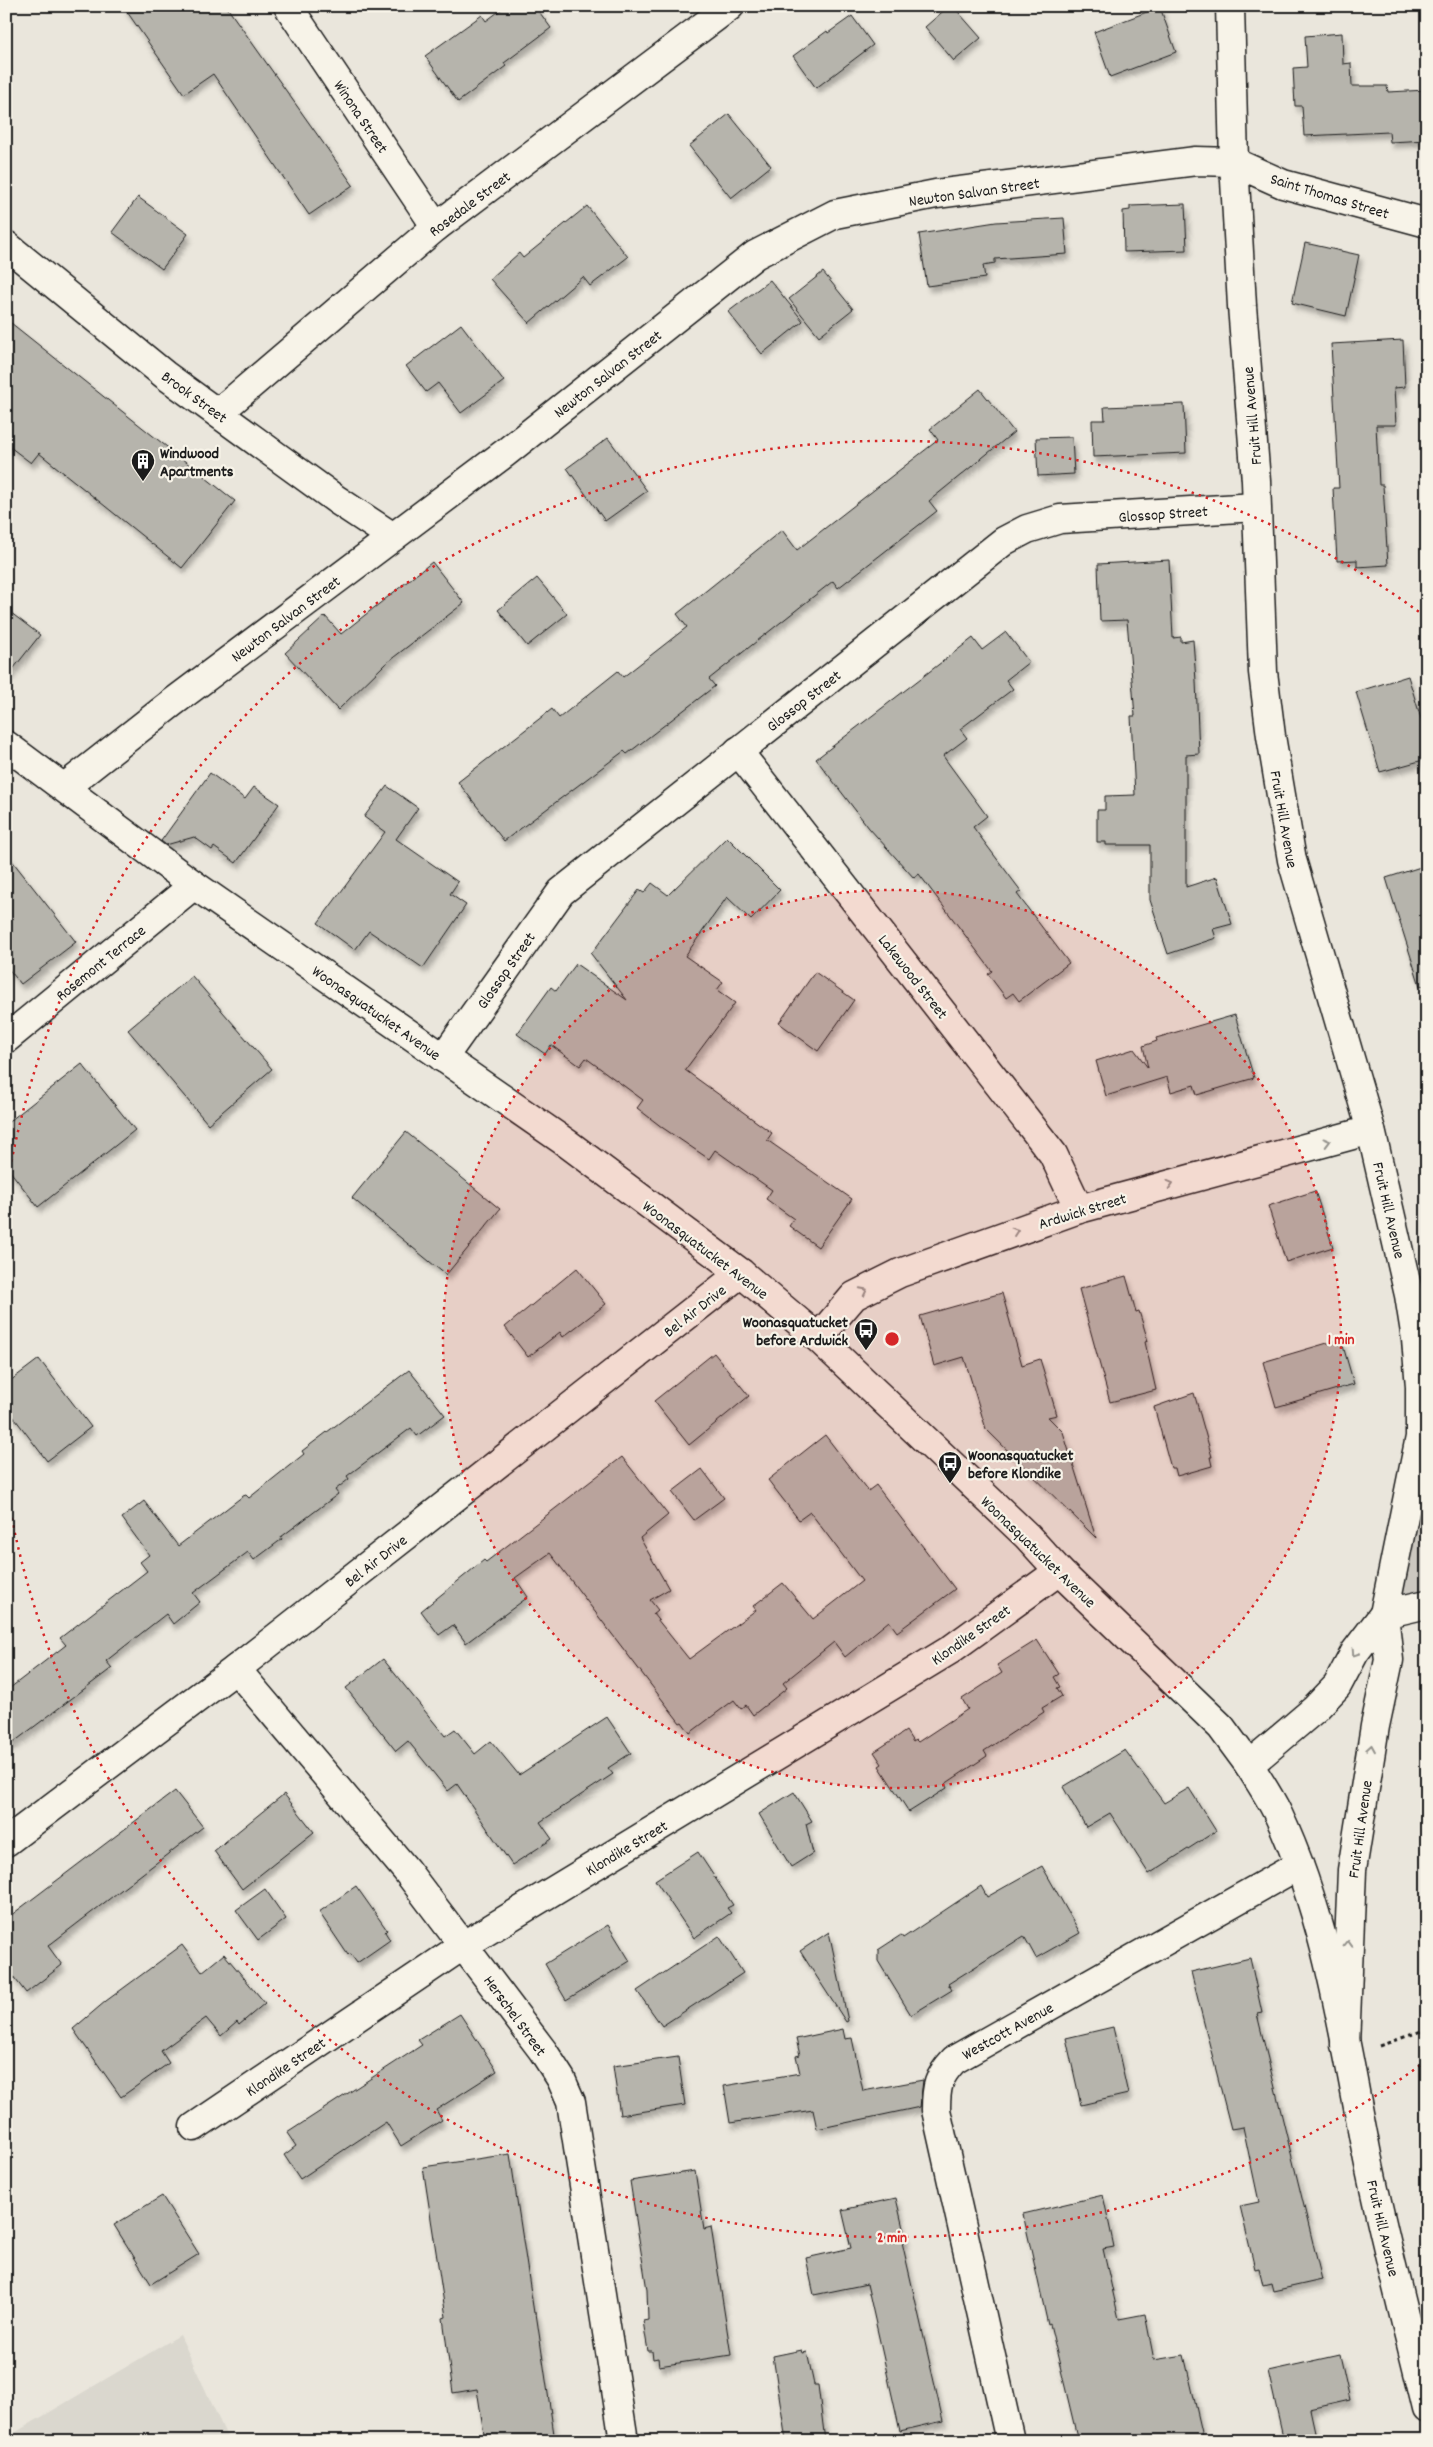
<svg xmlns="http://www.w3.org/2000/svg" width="1433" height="2447" font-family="Dekko,sans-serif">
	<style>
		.built { fill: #dad7ce }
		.green { fill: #ccc8c0; stroke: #74726e }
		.building { fill: #b6b4ac; stroke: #1c1c1c; filter: url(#shadow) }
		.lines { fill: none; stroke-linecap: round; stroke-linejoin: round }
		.minor-casing { stroke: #1c1c1c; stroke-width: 31 }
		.tertiary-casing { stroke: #1c1c1c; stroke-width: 31 }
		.secondary-casing { stroke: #1c1c1c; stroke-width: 31 }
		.path { stroke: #1c1c1c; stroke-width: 3; stroke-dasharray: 4 4; stroke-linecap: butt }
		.minor { stroke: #f7f3e8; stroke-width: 28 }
		.tertiary { stroke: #f7f3e8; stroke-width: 28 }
		.secondary { stroke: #f7f3e8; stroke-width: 28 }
		.oneway { stroke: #94928c }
		.ring { fill: none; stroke: #d62828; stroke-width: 2.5; stroke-dasharray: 2.5 5 }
		.labels { text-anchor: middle; stroke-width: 4.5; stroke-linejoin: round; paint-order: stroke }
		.street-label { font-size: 16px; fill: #1c1c1c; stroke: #f7f3e8 }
		.poi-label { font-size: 16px; font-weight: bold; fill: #1c1c1c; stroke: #f7f3e8; text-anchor: start }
		.centre { fill: #d62828; stroke: #f7f3e8; stroke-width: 2.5 }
		.ring-label { font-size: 15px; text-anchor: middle; font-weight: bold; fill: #d62828; stroke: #f7f3e8; stroke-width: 4.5; stroke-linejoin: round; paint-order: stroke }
	</style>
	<defs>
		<filter id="shadow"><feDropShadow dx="3" dy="5.5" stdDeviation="2.5" flood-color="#0004"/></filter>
	</defs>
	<rect width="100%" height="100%" fill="#eae6dc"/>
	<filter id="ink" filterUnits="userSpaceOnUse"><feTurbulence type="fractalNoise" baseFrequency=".02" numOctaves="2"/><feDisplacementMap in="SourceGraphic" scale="10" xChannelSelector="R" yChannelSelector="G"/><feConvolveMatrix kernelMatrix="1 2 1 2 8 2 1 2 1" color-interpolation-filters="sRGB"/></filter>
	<g filter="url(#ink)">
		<!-- built -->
		<path class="built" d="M180,2335l49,106h-223v-3z"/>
		<!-- green -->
		<path class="green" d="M1427,1365v245l-22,2 -3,-22z"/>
		<!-- building -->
		<g class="building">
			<path d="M123,6h103l127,179 -44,30 -96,-141 -29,20z"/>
			<path d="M506,6h29l16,22 -47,35 2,3 -48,36 -33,-46 57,-41 4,6z"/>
			<path d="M949,6h4l28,32 -27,23 -29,-34z"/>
			<path d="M1160,7l16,45 -66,25 -16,-45z"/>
			<path d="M852,16l21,29 -57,43 -23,-32 34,-25 1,2z"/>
			<path d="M1342,33l1,31 8,-1 1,23h35l1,6 39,-2v50l-37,2 -1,-10 -85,4 -2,-30h-7l-2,-38 14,-1 -2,-31z"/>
			<path d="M729,114l42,52 -40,32 -42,-52z"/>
			<path d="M138,197l50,37 -26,35 -50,-37z"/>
			<path d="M1185,204l2,46 -63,2 -1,-41 7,-1v-4z"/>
			<path d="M587,206l41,51 -38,29 -7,-9 -54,46 -39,-44 29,-26 4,5z"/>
			<path d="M1064,218l3,36 -72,5v4l-12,2 2,13 -58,8 -8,-52 77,-12z"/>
			<path d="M1305,243l54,12 -13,61 -54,-13z"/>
			<path d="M823,272l30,37 -34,27 -30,-37z"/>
			<path d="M770,280l33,41 -41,33 -34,-42z"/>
			<path d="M6,319l229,182 -53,67 -143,-115 -8,10 -25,-19z"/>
			<path d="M461,324l43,57 -43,32 -23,-30 -12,9 -20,-26z"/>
			<path d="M1403,340l2,47 -11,1 2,37h-20l3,60h4l5,80 -31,2v-7l-20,1 -4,-73h6l-8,-144z"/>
			<path d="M980,389l34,43 -85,69 8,10 -99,77 -5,-7 -124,98 6,7 -88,68 -3,-3 -120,90 -46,-59 94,-73 7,9 59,-47 5,6 64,-50 -10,-13 105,-84 15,20 141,-110 -8,-11z"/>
			<path d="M1184,404l2,49 -93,4 -1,-37h13l-1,-13z"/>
			<path d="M1072,437l2,37 -36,2 -2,-38z"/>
			<path d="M608,438l39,53 -42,30 -38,-53z"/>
			<path d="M1169,560l4,78 8,-1v5l12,-2 3,41 3,73 -13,1v132l31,-10 15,47 -19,5 3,9 -48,16 -18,-54v-55h-44v-3h-9v-32h8v-14l30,-1 -4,-79h4l-8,-96 -27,1 -2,-57z"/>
			<path d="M432,562l32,41 -79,61 -47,46 -53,-57 40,-37 16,18z"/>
			<path d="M537,578l30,36 -40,32 -29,-36z"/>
			<path d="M6,609l34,26 -34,43z"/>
			<path d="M1006,632l23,30 -23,18 7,9 -53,40 7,9 -24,18 44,60 -14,11 48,64 -4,3 52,69 -50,38 -6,-8 -7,5 -18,-24 4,-3 -73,-97 -5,4 -45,-50 -53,-69 157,-121 9,12z"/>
			<path d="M1408,676l19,62v21l-47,13 -24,-80z"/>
			<path d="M210,773l35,26 9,-12 25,17 -43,59 -22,-16 -2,3 -18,-13 -28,8 -5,-4z"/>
			<path d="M387,786l31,22 -22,31 62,43 -8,12 16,11 -43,63 -54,-37 -14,19 -37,-27 67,-91 -21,-15z"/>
			<path d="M727,837l53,53 -29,30 -24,-23 -42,59 38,26 -6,8 18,13 -50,67 87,63 -5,7 85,59 -34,48 -29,-21 5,-7 -28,-20 6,-9 -57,-40 -6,9 -46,-31 -26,-20 6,-8 -57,-42 -6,8 -29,-21 -6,9 -28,-20 34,-47 5,4 20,-27 51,36 -36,-46 48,-64 5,3 8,-10 16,12z"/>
			<path d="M6,853l70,89 -55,42 -15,-18z"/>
			<path d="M1427,865v120l-7,1 -34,-108z"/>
			<path d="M815,972l39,28 -36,51 -39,-28z"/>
			<path d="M192,976l80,93 -64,55 -80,-94z"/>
			<path d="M1235,1015l19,63 -57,17 -3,-10 -23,7 -4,-15 -61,19 -10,-35 38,-12 14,19 -5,-22 14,-5 -1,-3z"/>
			<path d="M82,1064l53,66 -97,77 -32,-41v-42z"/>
			<path d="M406,1132l94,77 -54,66 -94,-77z"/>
			<path d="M1315,1191l18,56 -47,15 -18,-56z"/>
			<path d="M577,1268l29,36 -43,33 -3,-5 -32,25 -23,-30z"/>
			<path d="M1126,1276l10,36 3,-1 9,30 -3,1 11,48 -46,12 -31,-113z"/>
			<path d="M1002,1293l20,72 18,-6 17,56 -9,2 15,15 33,106 -110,-109 -22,-72 -30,9 -14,-50z"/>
			<path d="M1341,1339l13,45 -78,23 -13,-45z"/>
			<path d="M714,1353l35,43 -60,49 -35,-44z"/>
			<path d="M39,1359l52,68 -44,34 -41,-54v-23z"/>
			<path d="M409,1370l36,45 -28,21 -6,-8 -64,48 2,3 -14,11 3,4 -57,43 1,2 -28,21 -6,-8 -55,41 7,9 -27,22 -7,-10 -60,47 6,7 -106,80v-57l60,-46 -6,-7 87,-67 -7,-9 9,-7 -27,-37 22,-17 34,45 65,-50 3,-1 3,3 55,-44 -2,-3z"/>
			<path d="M1194,1393l18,64h-2l2,9 -35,10 -2,-8h-4l-17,-61z"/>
			<path d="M825,1435l43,56 8,-6 79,104 -58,43 -8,-11 -44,36 -11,-15 -51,41 4,5 -34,27 -7,-10 -5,4 -7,-9 -44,33 -8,-11 -2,1 -130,-170 -35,25 13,19 -62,46 -13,-18 -14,10 -18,-24 63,-51 2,2 136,-105 46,58 -28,23 29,51 -19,11 8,10 -5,4 36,45 67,-49 -3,-4 30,-23 30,36 49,-38 -52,-69 -11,8 -31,-40z"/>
			<path d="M702,1469l22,29 -30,22 -22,-28z"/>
			<path d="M1037,1640l22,34 -5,3 6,10 -3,1 5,8 -20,12 2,4 -60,39 3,5 -42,28 2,4 -38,24 -30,-46 3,-2 -8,-12 32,-21 7,11 3,-2 2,2 50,-33 -6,-10 40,-26 -5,-8z"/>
			<path d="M383,1659l62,77 10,-7 20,25 16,-13 28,34 88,-58 24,36 -23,15 5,6 -73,48 12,17 -40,26 -55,-81 -9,7 -40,-50 -12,10 -50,-63z"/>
			<path d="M1125,1750l39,53 25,-15 27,43 -67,43 -39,-61 -24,14 -23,-40z"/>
			<path d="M175,1791l28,36 -155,119 14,19 -36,28 -20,-26v-48z"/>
			<path d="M794,1792l18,29 -6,3 7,29 -22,14 -32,-53z"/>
			<path d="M284,1794l30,38 -72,57 -28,-38z"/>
			<path d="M698,1852l35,53 -6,3 4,5 -37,25 -39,-58z"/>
			<path d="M1042,1866l38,67 -44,25 -12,-22 -76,48 4,6 -41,25 -33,-54v-11l23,-15 2,3 78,-52 6,11z"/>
			<path d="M356,1886l31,44 -2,2 5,8 -33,23 -7,-10 -2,2 -29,-43z"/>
			<path d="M265,1889l21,30 -28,21 -22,-30z"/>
			<path d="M608,1925l22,36 -64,39 -21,-36z"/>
			<path d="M829,1932l19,89 -2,1 -46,-71z"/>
			<path d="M719,1936l24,37 -81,53 -25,-35z"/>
			<path d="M182,1945l20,27 22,-18 41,49 -26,22 -2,-3 -16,14 -15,-18 -45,33 8,12 -48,34 -48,-68 33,-28z"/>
			<path d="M1250,1958l12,55 -5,1 65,266 -49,11 -2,-8 -8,2 -4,-17 -4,1 -15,-63 19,-4 -16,-75 -12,2 -40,-157z"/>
			<path d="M460,2014l37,57 -61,39 6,10 -41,26 -15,-24 -86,57 -16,-24 12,-9 -9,-13 135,-88 -4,-5z"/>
			<path d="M1113,2027l15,67 -47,11 -15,-67z"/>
			<path d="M843,2029l2,10 7,-1 11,53 60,-11 -3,27 -103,22 -4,-19 -83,13 -6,-37 76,-13 -4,-17 4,-1 -4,-16z"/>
			<path d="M678,2057l7,48 -65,10 -7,-49z"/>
			<path d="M510,2154l24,159h2l19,128h-70l-8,-52 -24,4 -10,-75 3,-1 -23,-150z"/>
			<path d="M695,2171l9,58 7,-2 20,128 -72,11 -1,-8 -5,1 -1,-8h-4l-5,-30 5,-1 -1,-30 -17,-109z"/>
			<path d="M1103,2195l11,52 -11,2 16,70 26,-5 9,46 30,-5 20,86h-126l-28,-117 -2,1 -25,-111z"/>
			<path d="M162,2196l37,58 -48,30 -37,-59z"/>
			<path d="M896,2198l10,43 -4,1 41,179 -43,10 -33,-147 -53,11 -8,-37 45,-10 -9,-38z"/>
			<path d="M802,2350l1,3 4,-1 7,33h4l7,56h-39l-13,-85z"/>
			<path d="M1340,2355l10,45 -40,9 7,32h-33l-16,-70z"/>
		</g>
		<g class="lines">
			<!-- minor casing -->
			<g class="minor-casing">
				<g id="minor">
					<path d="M288,6l148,221"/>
					<path d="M6,245l159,130 172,125 56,37"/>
					<path d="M218,413l218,-186 294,-221"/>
					<path d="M738,751l315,403 26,55"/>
					<path d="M65,787l107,-84 333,-250 250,-198 80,-41 101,-20 260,-33 38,1 49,22 144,39"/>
					<path d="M6,1039l188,-154"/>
					<path d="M443,1058l118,-166 443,-351 23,-12 33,-10 196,-12"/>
					<path d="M818,1338l36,-42 46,-23 179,-64 292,-79"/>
					<path d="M1384,1614l43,-10"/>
					<path d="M236,1669l170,201 137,181 18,28 10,23 53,339"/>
					<path d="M6,1842l230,-173 505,-396"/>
					<path d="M194,2127l270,-182 486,-295 109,-79"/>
					<path d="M1010,2441l-74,-331c0,-24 2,-33 18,-50l345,-195"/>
				</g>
			</g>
			<!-- tertiary casing -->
			<g class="tertiary-casing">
				<path id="tertiary" d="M6,745l188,140 374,259 173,129 77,65 209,198 32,35 162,156 28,38"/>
			</g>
			<!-- secondary casing -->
			<g class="secondary-casing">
				<g id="secondary">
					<path d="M1230,6l4,156 8,144 14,175 7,191 8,64 21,124 79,270 38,165 7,44 4,48v50l-36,177 5,46 -14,66 -23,144 -7,175"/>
					<path d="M1384,1614l-29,38 -18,34 -22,23 -66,56c10,16 21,32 29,49 51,108 67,230 90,346 17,83 39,166 59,249"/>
				</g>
			</g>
			<!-- path -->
			<path class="path" d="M1379,2046l48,-17"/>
			<!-- minor -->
			<use href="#minor" class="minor"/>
			<!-- tertiary -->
			<use href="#tertiary" class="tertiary"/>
			<!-- secondary -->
			<use href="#secondary" class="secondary"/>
		</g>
		<!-- one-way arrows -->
		<defs><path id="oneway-chevron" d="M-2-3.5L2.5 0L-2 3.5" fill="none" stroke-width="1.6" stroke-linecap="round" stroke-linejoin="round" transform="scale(1.25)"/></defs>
		<g class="oneway">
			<use href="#oneway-chevron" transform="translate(1327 1142) rotate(-15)"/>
			<use href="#oneway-chevron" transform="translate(1170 1184) rotate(-15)"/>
			<use href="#oneway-chevron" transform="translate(1015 1231) rotate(-19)"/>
			<use href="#oneway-chevron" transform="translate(864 1291) rotate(-27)"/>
			<use href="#oneway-chevron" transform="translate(1355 1653) rotate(123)"/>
			<use href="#oneway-chevron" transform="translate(1371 1748) rotate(-81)"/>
			<use href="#oneway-chevron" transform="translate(1348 1944) rotate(-88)"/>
		</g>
	</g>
	<!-- distance rings -->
	<circle cx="892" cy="1339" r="449" fill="#d62828" fill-opacity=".12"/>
	<g class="ring">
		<circle cx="892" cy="1339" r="449"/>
		<path d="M1426 2061A898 898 0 0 1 6 1487M6 1191A898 898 0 0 1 1426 617"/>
	</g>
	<!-- icons -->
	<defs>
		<g id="building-pin" transform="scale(1.25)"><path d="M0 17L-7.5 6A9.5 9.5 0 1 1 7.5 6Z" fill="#1c1c1c" stroke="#f7f3e8"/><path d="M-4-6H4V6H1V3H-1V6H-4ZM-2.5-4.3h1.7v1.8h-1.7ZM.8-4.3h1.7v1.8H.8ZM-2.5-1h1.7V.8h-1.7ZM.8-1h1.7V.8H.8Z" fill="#fff"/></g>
		<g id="bus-pin" transform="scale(1.25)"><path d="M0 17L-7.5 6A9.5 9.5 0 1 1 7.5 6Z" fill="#1c1c1c" stroke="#f7f3e8"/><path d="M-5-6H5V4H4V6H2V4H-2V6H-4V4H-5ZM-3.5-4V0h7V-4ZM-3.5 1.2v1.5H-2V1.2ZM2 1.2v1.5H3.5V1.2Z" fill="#fff"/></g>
	</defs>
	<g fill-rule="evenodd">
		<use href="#building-pin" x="143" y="461"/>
		<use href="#bus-pin" x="866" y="1330"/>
		<use href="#bus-pin" x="950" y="1463"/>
	</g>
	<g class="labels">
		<!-- street labels -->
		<g class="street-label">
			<text transform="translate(362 116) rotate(56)" y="6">Winona Street</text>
			<text transform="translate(974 191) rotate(-8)" y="6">Newton Salvan Street</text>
			<text transform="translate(1330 195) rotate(17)" y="6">Saint Thomas Street</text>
			<text transform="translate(469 203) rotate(-37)" y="6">Rosedale Street</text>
			<text transform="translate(607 373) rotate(-38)" y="6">Newton Salvan Street</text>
			<text transform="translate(195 396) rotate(36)" y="6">Brook Street</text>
			<text transform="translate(1251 416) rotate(-95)" y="6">Fruit Hill Avenue</text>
			<text transform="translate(1163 513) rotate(-4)" y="6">Glossop Street</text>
			<text transform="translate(285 618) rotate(-37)" y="6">Newton Salvan Street</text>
			<text transform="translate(803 700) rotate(-38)" y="6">Glossop Street</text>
			<text transform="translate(1285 819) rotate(80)" y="6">Fruit Hill Avenue</text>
			<text transform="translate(100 962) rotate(-39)" y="6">Rosemont Terrace</text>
			<text transform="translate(505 970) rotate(-55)" y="6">Glossop Street</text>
			<text transform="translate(914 976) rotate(52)" y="6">Lakewood Street</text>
			<text transform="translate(377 1012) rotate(35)" y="6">Woonasquatucket Avenue</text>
			<text transform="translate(1082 1210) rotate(-17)" y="6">Ardwick Street</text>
			<text transform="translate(1390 1210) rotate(77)" y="6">Fruit Hill Avenue</text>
			<text transform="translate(706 1249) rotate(37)" y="6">Woonasquatucket Avenue</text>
			<text transform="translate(694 1310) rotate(-38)" y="6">Bel Air Drive</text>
			<text transform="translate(1039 1551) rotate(44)" y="6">Woonasquatucket Avenue</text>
			<text transform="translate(375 1560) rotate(-38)" y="6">Bel Air Drive</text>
			<text transform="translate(970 1634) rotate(-35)" y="6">Klondike Street</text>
			<text transform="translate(1359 1829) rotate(-82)" y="6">Fruit Hill Avenue</text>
			<text transform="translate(626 1847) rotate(-31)" y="6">Klondike Street</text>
			<text transform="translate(516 2015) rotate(54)" y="6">Herschel Street</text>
			<text transform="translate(1007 2030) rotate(-29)" y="6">Westcott Avenue</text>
			<text transform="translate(285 2066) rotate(-34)" y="6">Klondike Street</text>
			<text transform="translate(1384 2228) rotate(77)" y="6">Fruit Hill Avenue</text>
		</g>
		<!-- poi labels -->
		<g class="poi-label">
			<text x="160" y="458">Windwood<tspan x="160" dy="18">Apartments</tspan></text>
			<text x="848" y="1327" text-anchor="end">Woonasquatucket<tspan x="848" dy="18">before Ardwick</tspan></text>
			<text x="968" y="1460">Woonasquatucket<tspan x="968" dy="18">before Klondike</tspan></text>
		</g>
	</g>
	<circle cx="892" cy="1339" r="8" class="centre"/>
	<g class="ring-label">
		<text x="1341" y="1344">1 min</text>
		<text x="892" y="2242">2 min</text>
	</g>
	<!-- margin -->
	<rect width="1433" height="2447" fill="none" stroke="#f7f3e8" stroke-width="25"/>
	<rect x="12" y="12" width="1408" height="2422" fill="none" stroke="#1c1c1c" stroke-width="2" filter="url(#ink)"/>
</svg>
